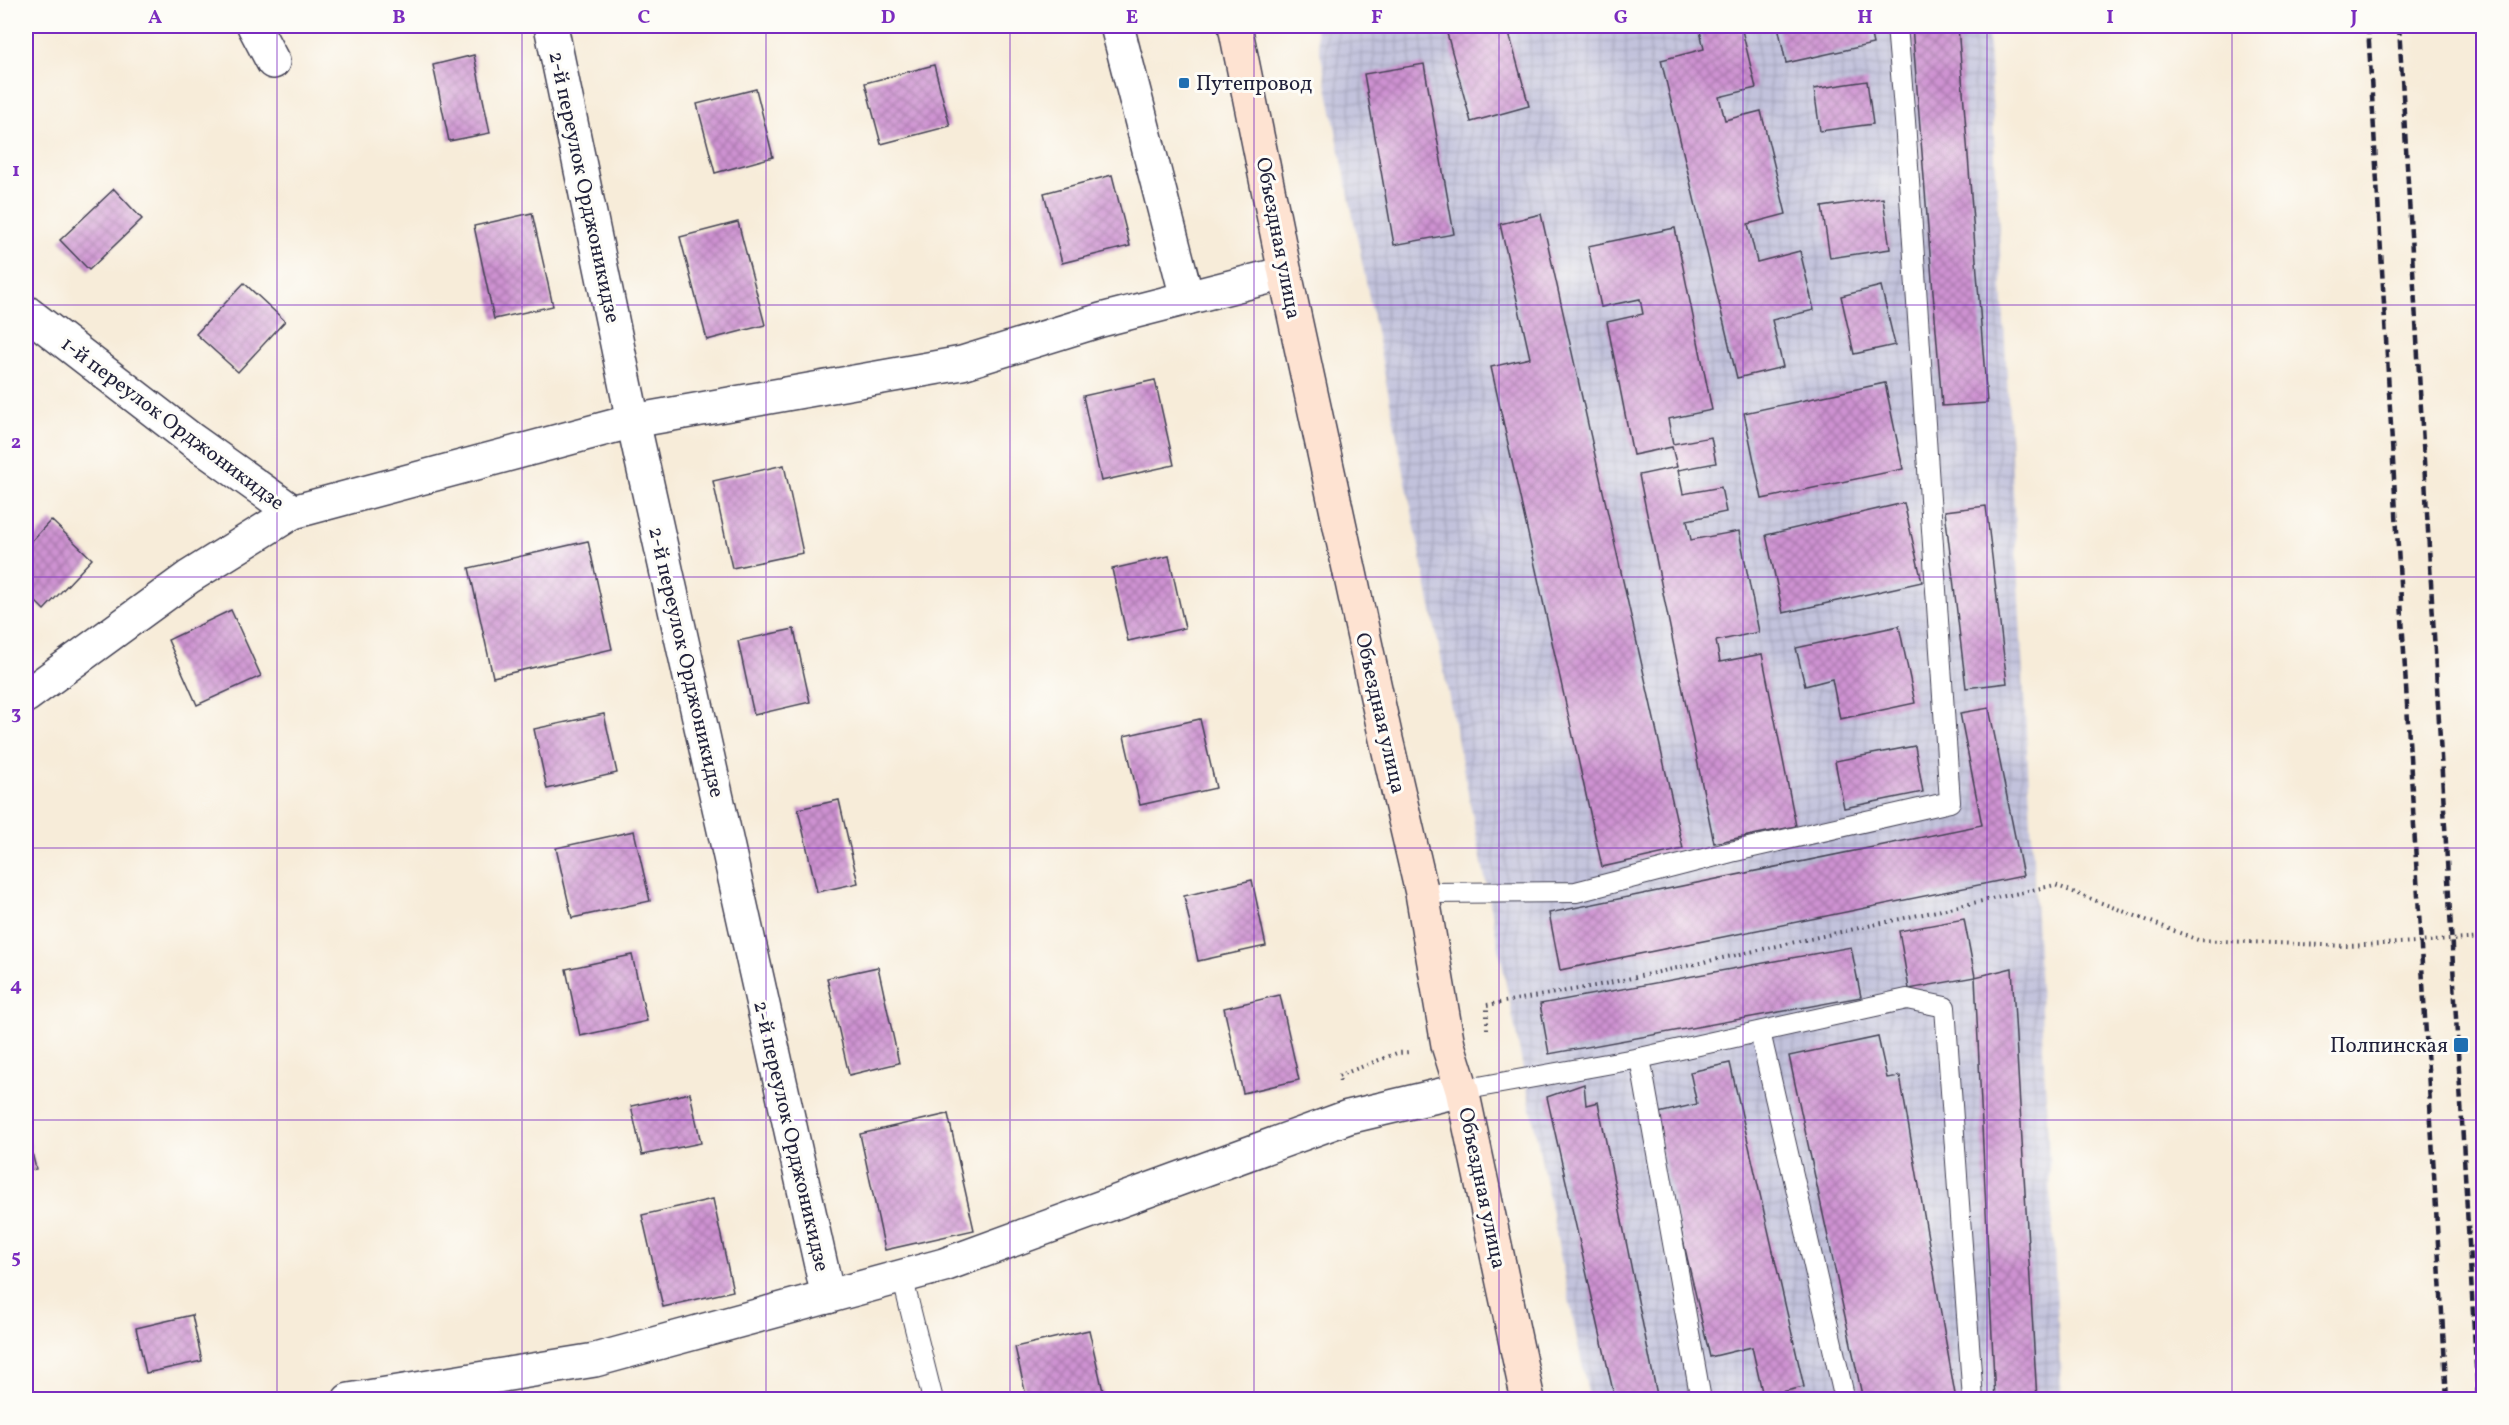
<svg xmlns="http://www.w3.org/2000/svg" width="2509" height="1425" font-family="Vollkorn,serif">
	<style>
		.industrial { fill: url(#industrial-grid) }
		.building { fill: url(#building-cross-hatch) }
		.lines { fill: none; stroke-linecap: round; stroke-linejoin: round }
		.lane-casing { stroke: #424053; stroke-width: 22 }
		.street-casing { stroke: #424053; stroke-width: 36 }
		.secondary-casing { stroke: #424053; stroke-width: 36 }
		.path { stroke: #424053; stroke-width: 4; stroke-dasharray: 1.5 4.5; stroke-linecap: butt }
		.lane { stroke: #fff; stroke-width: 20 }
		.street { stroke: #fff; stroke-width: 33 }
		.secondary { stroke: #fee3d2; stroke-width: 33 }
		.rail { stroke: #22223b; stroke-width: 4.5; stroke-dasharray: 9 4.5; stroke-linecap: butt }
		.grid { fill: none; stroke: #7b2cbf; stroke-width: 1.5; stroke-opacity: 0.55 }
		.poi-dot { fill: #1f6fb2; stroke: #fdfcf7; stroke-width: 2 }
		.labels { text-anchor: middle; stroke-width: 6; stroke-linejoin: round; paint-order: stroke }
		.poi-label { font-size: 21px; fill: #22223b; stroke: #fdfcf7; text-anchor: start }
		.street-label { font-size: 21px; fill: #22223b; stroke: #fdfcf7 }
		.neatline { fill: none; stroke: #7b2cbf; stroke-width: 2 }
		.grid-label { font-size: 20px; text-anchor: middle; font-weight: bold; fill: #7b2cbf }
	</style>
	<defs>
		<pattern id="industrial-grid" width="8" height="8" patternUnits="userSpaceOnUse" patternTransform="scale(1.5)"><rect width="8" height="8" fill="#c2c2dc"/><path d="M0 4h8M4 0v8" fill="none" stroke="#a6a6be"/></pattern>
		<pattern id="building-cross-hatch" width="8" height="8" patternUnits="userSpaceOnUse" patternTransform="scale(1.5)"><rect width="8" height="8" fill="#ce92d1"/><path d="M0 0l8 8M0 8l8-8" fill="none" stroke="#a777ab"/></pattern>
	</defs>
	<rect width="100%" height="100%" fill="#fdfcf7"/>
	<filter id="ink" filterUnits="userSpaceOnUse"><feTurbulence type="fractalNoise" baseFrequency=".0167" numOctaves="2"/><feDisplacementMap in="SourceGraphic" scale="12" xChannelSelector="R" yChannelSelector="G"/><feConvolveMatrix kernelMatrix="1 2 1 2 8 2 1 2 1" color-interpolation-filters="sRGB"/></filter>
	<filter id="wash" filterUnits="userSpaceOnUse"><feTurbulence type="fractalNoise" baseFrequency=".008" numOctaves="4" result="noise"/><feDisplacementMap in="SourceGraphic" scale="24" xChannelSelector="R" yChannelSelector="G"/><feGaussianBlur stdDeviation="1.35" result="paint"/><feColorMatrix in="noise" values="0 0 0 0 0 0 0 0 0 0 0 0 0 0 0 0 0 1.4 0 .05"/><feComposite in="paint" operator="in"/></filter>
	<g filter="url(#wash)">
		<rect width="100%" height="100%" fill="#f7ecd9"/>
		<!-- industrial -->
		<path class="industrial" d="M1315,26h673l74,1373h-473z"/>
		<g id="blocks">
			<!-- building -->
			<g class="building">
				<path d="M1445,26h62l22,80 -58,16z"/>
				<path d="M1699,26h42l15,62 -37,9 6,23 36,-9 25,103 -38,10 9,38 43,-11 14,59 -42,10 11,47 -46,11 -76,-318 43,-11z"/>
				<path d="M1778,26h91l4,18 -87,19z"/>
				<path d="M1912,26h46l29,377 -45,3z"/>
				<path d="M474,55l16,78 -41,8 -16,-76z"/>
				<path d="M1424,64l30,170 -60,11 -30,-171z"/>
				<path d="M934,65l16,61 -69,18 -16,-61z"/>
				<path d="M1867,81l6,43 -53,7 -6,-42z"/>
				<path d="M756,89l17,68 -58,16 -18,-69z"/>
				<path d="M1112,175l18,71 -68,17 -18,-70z"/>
				<path d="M114,189l28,30 -53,51 -29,-30z"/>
				<path d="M1883,198l7,51 -60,9 -8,-51z"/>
				<path d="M532,213l21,93 -59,13 -20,-93z"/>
				<path d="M1541,214l142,635 -81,18 -111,-500 39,-9 -30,-134z"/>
				<path d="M738,222l27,103 -58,15 -27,-103z"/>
				<path d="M1675,228l37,182 -44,9 5,25 38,-7 5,26 -38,7 5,24 38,-7 5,25 -39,8 4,20 48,-9 20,101 -43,9 4,21 42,-8 34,172 -82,17 -75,-368 38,-8 -5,-20 -39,8 -26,-133 36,-8 -3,-15 -39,8 -13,-61z"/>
				<path d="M244,283l41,38 -47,51 -42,-38z"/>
				<path d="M1881,286l14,59 -41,9 -13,-58z"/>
				<path d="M1155,380l19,85 -73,16 -18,-85z"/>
				<path d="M1885,383l18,86 -141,30 -18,-86z"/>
				<path d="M784,465l19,88 -71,15 -19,-87z"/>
				<path d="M1904,503l18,79 -139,31 -17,-78z"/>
				<path d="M1986,506l21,177 -41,5 -21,-177z"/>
				<path d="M51,520l41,39 -48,51 -18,-18v-45z"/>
				<path d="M588,541l24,108 -119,28 -24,-109z"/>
				<path d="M1169,556l16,72 -57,13 -16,-72z"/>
				<path d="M231,610l30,66 -64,29 -29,-65z"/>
				<path d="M1899,626l16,77 -75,16 -8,-40 -27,7 -9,-38z"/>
				<path d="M794,629l16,73 -56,13 -16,-74z"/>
				<path d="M1989,708l34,168 -463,94 -11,-57 433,-88 -22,-112z"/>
				<path d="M604,714l13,59 -70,16 -13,-60z"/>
				<path d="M1200,719l16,69 -76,17 -16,-69z"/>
				<path d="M1915,746l8,46 -79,16 -9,-47z"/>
				<path d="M839,800l19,83 -41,9 -19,-83z"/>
				<path d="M634,831l16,70 -78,17 -16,-70z"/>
				<path d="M1252,880l14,66 -68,15 -14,-65z"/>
				<path d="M1964,919l11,58 -66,12 -10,-58z"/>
				<path d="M1851,947l10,50 -312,57 -9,-50z"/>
				<path d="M632,955l15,66 -67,15 -14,-67z"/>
				<path d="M878,967l21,96 -50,12 -22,-97z"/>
				<path d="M2012,968l25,432h-42l-20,-423z"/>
				<path d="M1280,995l19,85 -56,13 -19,-85z"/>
				<path d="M1878,1037l9,41 13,-2 56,324h-93l-74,-344z"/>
				<path d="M1730,1063l74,324 -41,9 -11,-49 -42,10 -56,-243 43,-10 -7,-32z"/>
				<path d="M1584,1084l2,21 12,-3 60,298h-43l-68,-303z"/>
				<path d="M690,1093l11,50 -59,12 -11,-49z"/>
				<path d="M948,1114l26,116 -89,20 -25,-116z"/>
				<path d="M26,1128l10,41 -10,2z"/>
				<path d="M713,1199l20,92 -70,16 -21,-92z"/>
				<path d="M192,1315l10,46 -56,12 -10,-45z"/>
				<path d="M1089,1330l16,70h-78l-12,-53z"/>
			</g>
		</g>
	</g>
	<g filter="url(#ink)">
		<use href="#blocks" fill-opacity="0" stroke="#424053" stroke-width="1.5"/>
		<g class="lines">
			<!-- lane casing -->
			<g class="lane-casing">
				<g id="lane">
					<path d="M1422,893l154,-1 155,-40 219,-50 -45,-681 -8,-95"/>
					<path d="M1760,1032l85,368"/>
					<path d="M1640,1058l61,342"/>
					<path d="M1462,1090l178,-32 267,-59 38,8 28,393"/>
					<path d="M902,1276l31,124"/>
				</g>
			</g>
			<!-- street casing -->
			<g class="street-casing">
				<g id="street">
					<path d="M254,26l19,36"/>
					<path d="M551,26l82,395 195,876"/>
					<path d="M1117,26l70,272"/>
					<path d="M26,312l166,128 101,72"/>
					<path d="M26,696l163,-119 104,-65 340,-91 329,-58 139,-43 184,-47"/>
					<path d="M349,1400l246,-40 349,-95 404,-148 114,-27"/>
				</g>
			</g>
			<!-- secondary casing -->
			<g class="secondary-casing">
				<path id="secondary" d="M1235,26l50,247 101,466 36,154 26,152 14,45 66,310"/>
			</g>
			<!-- path -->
			<g class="path">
				<path d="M1487,1029v-24l108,-19 460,-101 143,55 150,6 136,-8"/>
				<path d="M1340,1081l-2,-5 59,-23 14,-1"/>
			</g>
			<!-- lane -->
			<use href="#lane" class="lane"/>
			<!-- street -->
			<use href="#street" class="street"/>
			<!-- secondary -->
			<use href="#secondary" class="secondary"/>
			<!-- rail -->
			<g class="rail">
				<path d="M2368,26l79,1374"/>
				<path d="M2399,26l79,1374"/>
			</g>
		</g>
	</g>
	<!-- grid -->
	<path class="grid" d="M277,26v1374M522,26v1374M766,26v1374M1010,26v1374M1254,26v1374M1499,26v1374M1743,26v1374M1987,26v1374M2232,26v1374M26,305h2458M26,577h2458M26,848h2458M26,1120h2458"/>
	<!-- markers -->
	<g class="poi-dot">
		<rect x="1178" y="77" width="12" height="12" rx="3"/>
		<rect x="2453" y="1037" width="16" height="16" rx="3"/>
	</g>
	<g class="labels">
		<!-- poi labels -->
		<g class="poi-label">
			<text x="1196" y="90">Путепровод</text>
			<text x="2448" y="1052" text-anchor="end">Полпинская</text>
		</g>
		<!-- street labels -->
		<g class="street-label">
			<text transform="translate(585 187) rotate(78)" y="7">2-й переулок Орджоникидзе</text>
			<text transform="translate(1279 238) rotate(79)" y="7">Объездная улица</text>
			<text transform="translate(173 423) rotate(37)" y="7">1-й переулок Орджоникидзе</text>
			<text transform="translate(687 662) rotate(77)" y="7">2-й переулок Орджоникидзе</text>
			<text transform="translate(1381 713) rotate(77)" y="7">Объездная улица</text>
			<text transform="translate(792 1136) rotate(77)" y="7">2-й переулок Орджоникидзе</text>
			<text transform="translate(1483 1188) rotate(78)" y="7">Объездная улица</text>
		</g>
	</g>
	<!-- margin -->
	<rect width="2509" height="1425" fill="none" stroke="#fdfcf7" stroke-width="66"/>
	<rect x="33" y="33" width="2443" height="1359" class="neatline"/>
	<g class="grid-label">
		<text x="155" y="23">A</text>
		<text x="399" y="23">B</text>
		<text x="644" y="23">C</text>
		<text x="888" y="23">D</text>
		<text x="1132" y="23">E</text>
		<text x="1377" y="23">F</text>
		<text x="1621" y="23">G</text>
		<text x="1865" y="23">H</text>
		<text x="2110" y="23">I</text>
		<text x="2354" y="23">J</text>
		<text x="16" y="176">1</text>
		<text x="16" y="448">2</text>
		<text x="16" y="719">3</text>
		<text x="16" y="991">4</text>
		<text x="16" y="1263">5</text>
	</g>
</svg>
